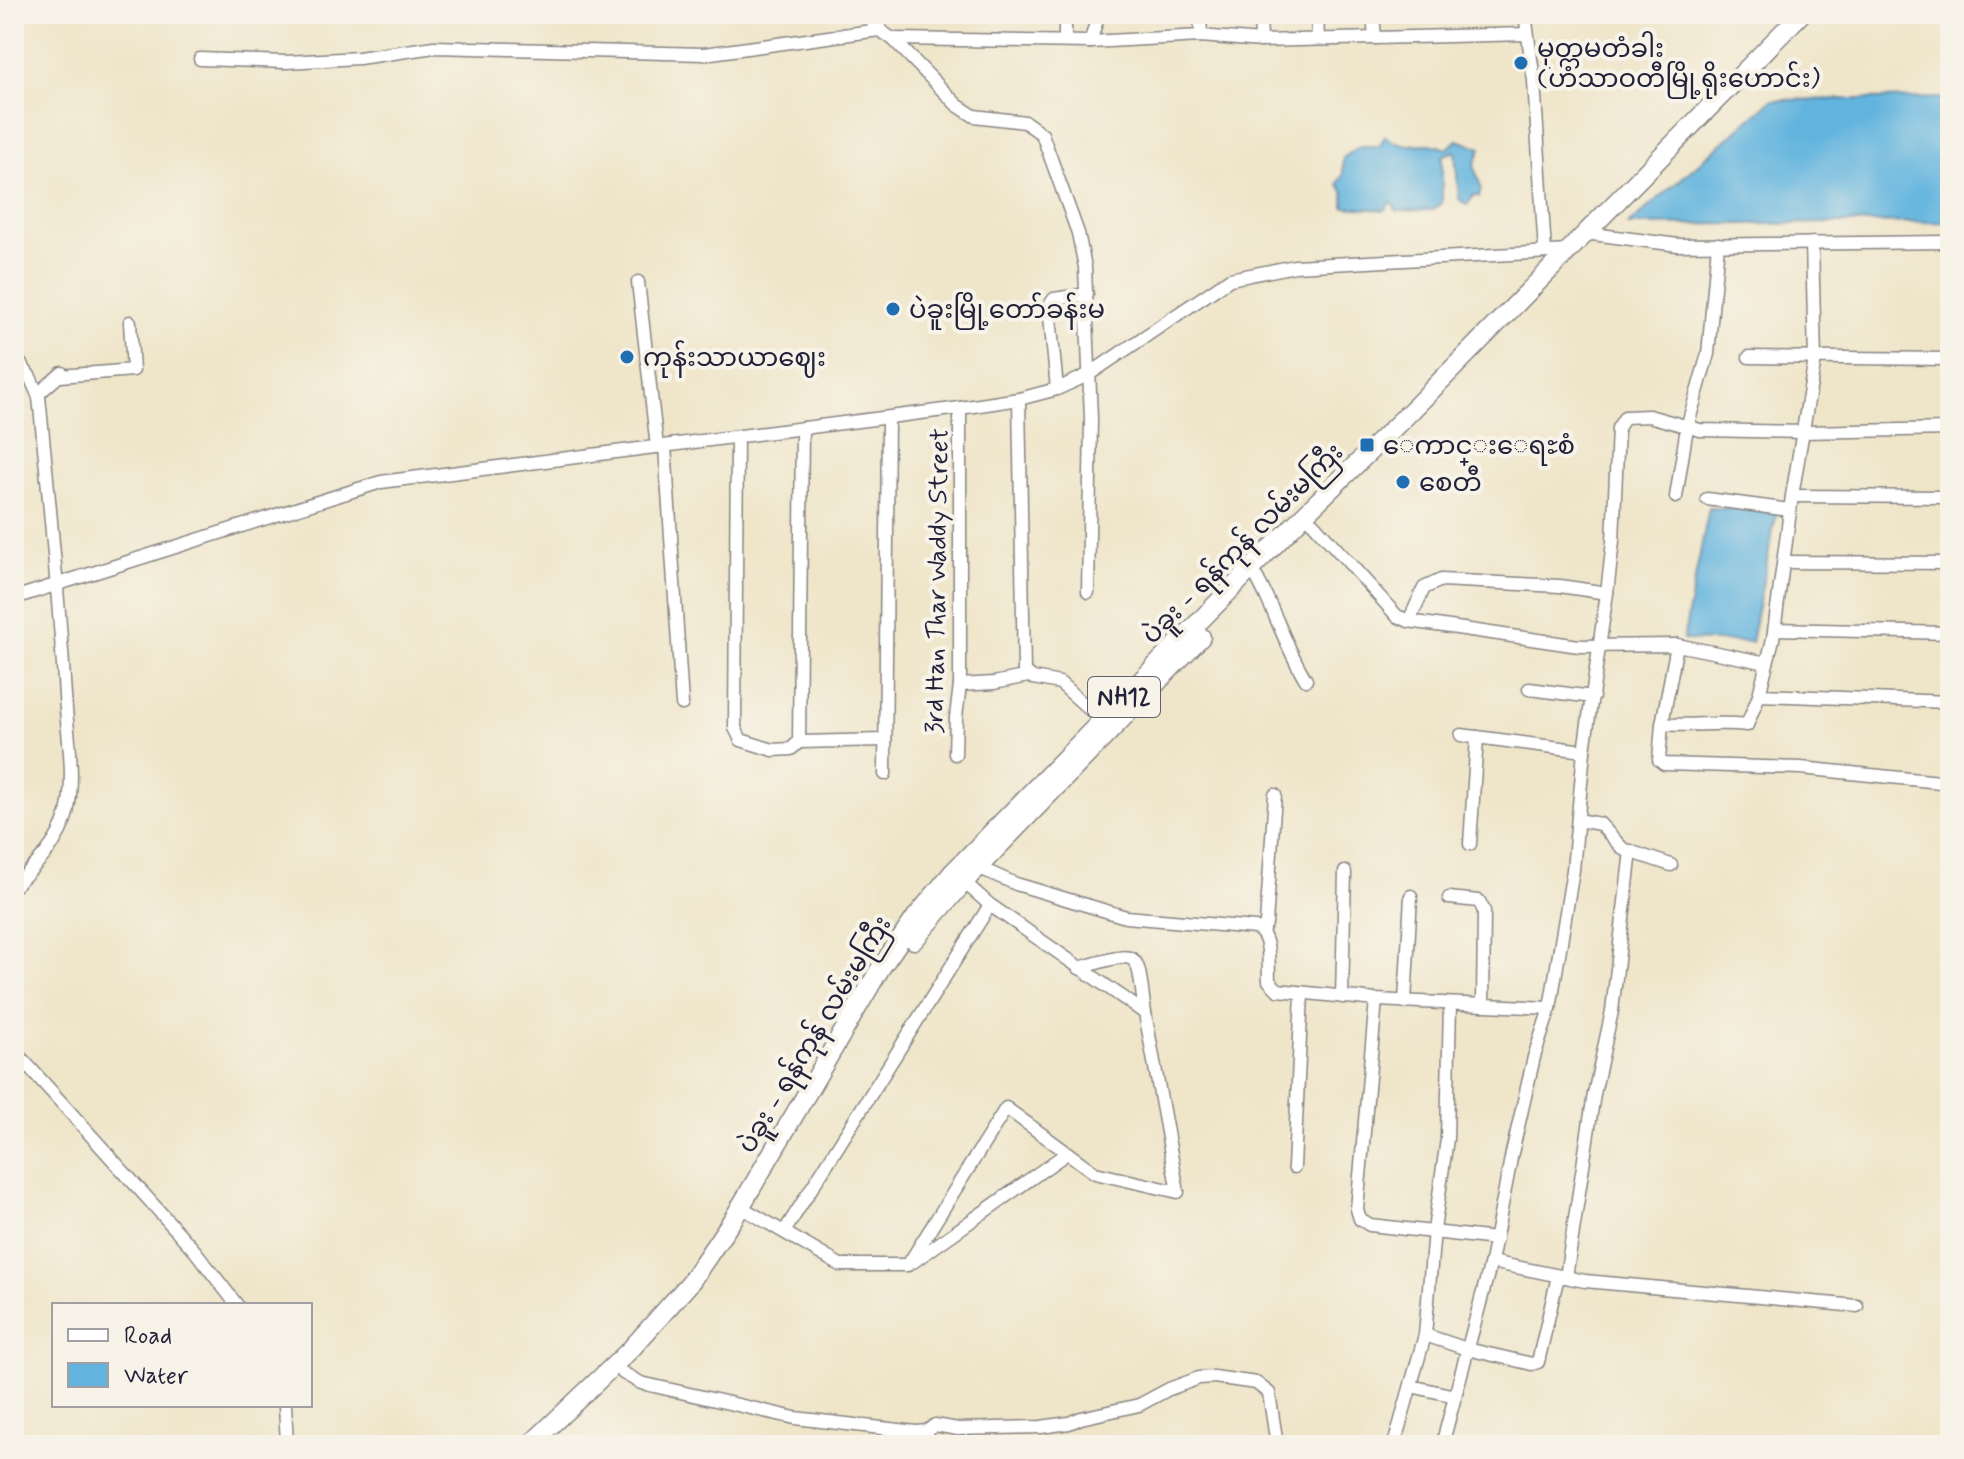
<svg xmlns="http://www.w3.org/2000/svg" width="1964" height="1459" font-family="Mynerve,'Noto Sans Myanmar',sans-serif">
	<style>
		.water { fill: #62b4de; stroke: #426b8c; stroke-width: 2 }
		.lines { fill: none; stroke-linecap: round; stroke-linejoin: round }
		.minor-casing { stroke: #888482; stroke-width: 15 }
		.highway-casing { stroke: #888482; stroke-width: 21 }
		.minor { stroke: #fff; stroke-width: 12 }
		.highway { stroke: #fff; stroke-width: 18 }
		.poi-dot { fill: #1f6fb2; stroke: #f7f3e8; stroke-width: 3 }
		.labels { text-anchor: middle; stroke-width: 8; stroke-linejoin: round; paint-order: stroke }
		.shield { fill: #f7f3e8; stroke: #62616f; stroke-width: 2 }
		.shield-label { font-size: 24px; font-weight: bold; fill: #22223b }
		.poi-label { font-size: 26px; fill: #22223b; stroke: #f7f3e8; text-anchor: start }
		.street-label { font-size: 26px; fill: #22223b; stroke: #f7f3e8 }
	</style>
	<rect width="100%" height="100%" fill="#f7f3e8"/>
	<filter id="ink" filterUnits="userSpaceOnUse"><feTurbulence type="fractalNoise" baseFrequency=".0125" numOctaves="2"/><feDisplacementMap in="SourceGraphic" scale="16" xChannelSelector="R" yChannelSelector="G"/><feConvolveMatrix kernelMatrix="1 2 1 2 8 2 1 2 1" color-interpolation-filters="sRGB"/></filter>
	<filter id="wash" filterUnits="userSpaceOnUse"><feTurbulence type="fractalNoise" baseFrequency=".006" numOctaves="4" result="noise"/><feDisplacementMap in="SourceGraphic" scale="32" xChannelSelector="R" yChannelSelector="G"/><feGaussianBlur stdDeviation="1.8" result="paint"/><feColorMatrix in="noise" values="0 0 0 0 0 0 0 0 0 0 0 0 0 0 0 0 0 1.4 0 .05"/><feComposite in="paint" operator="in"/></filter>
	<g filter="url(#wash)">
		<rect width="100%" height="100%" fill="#efe5c9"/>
		<!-- water -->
		<g class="water">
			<path d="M1950,98v124l-322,3 144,-125z"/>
			<path d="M1385,136c25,19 34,0 62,13l10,-9 24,8 -7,18 7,22 -2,9 -5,-2 -7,10 -8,-6 -4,-48 -13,5v46l-9,8 -36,1 -6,-10 -6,9 -41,-3v-15l-6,-8 5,-9v-17l17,-12h20z"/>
			<path d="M1709,508l68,2 -26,132 -68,-2z"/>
		</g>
	</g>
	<g filter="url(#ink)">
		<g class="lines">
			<!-- minor casing -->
			<g class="minor-casing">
				<g id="minor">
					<path d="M867,14l12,16 14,9 64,66 17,11 51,6 17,12 36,99 7,34 6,152 -3,173"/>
					<path d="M1065,14v26"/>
					<path d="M1200,14l1,22"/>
					<path d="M1260,14l1,27"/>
					<path d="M1317,14l1,25"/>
					<path d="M1373,14l2,24"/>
					<path d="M1525,14l9,67 11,171"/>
					<path d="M893,39l197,3 111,-6 60,5 266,-7"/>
					<path d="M1090,42l9,-28"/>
					<path d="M200,59l86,3 73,-4 75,-11 270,7 175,-24v-16"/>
					<path d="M1585,233l93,12 272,-3"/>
					<path d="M1812,243l3,116 -23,137 -19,143 -14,56 191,7"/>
					<path d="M638,282l19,165"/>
					<path d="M14,355l16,22 9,20c10,100 20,199 26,299 2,37 11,80 2,117 -8,31 -31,52 -53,73"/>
					<path d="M1749,357l201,2"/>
					<path d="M60,376l73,-6 -3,-48"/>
					<path d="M1057,389l-8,-83 5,-7 33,-5"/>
					<path d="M38,394l24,-21"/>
					<path d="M1019,399l5,272 9,7 27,5 47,42"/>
					<path d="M737,437l-2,291 6,12 32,10 18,-1 8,-7 3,-314"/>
					<path d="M665,446l17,258"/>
					<path d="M1792,496l158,1"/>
					<path d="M1676,497l11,-70 21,-73 10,-110"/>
					<path d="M1707,499l83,11"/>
					<path d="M1313,523l84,93 12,5 170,25 98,-1 90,18"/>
					<path d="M1785,562l165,1"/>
					<path d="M1257,578c18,33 29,70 49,102"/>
					<path d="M14,598l367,-116 579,-74 59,-9 38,-10 31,-14 142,-96 65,-13 273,-15"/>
					<path d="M1409,621l15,-33 17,-8 119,6 47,7"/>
					<path d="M1775,629l175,4"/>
					<path d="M1677,645l-15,79c28,3 56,-3 85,1l12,-30"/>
					<path d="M960,685l34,-2 34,-7"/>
					<path d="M1529,689l64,8"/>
					<path d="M1662,724l-3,36 5,4 137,4 149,15"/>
					<path d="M1461,735l123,16"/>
					<path d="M799,742l86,-2"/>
					<path d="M955,754l1,-37 4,-32v-277"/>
					<path d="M885,774l3,-356"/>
					<path d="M1578,820l22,4 23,25 48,16"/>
					<path d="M1470,844l7,-107"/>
					<path d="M975,866l41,18 110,33 129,11c17,7 13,36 14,53l9,9 98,10 174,8"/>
					<path d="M1449,898l30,3 5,10 -1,94"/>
					<path d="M1262,931l4,-7 9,-129"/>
					<path d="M1079,968c64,-18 57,-20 66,45"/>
					<path d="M1342,997l3,-125"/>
					<path d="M1376,1000l-19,209 3,10 10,6 126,14"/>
					<path d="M1405,1002l6,-106"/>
					<path d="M14,1050l181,201 42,54"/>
					<path d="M1294,1167l8,-174"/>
					<path d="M741,1207l99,58h68l98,-157 89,65 83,19 -33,-179 -155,-108 -26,-23"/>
					<path d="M784,1232l206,-327"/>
					<path d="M913,1262l154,-109"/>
					<path d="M1491,1262l94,19 272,25"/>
					<path d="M1566,1277l28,-183 18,-83 19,-160"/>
					<path d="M1425,1335l42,14 65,15 6,-2 20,-86"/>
					<path d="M623,1373l18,10 154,35 121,14 11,-1 8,-6 23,4 83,-2 28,-4 12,-5 58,-13 30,-16 30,-11 15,-1 42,6 13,10 8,52"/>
					<path d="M1411,1386l44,10"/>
					<path d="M285,1405l2,40"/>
					<path d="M1394,1445l31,-110 9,-105 13,-91 3,-135"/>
					<path d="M1442,1445l49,-183 21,-109 22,-96 16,-49 23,-138 11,-119 23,-158 6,-52 5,-113 7,-11 24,-1 51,14 104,2 146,-3"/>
				</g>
			</g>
			<!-- highway casing -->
			<g class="highway-casing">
				<g id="highway">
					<path d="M914,940l50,-58 237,-245"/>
					<path d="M530,1445l101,-96 58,-65 46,-68 145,-247 36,-52 37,-45 350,-356 109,-106 389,-396"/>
				</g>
			</g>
			<!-- minor -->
			<use href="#minor" class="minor"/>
			<!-- highway -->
			<use href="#highway" class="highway"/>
		</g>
	</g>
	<!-- markers -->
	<g class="poi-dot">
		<circle cx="1521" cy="63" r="8"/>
		<circle cx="893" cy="309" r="8"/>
		<circle cx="627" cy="357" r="8"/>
		<rect x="1359" y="437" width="16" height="16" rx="4"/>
		<circle cx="1403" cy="482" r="8"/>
	</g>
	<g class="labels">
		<!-- shield labels -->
		<rect class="shield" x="1088" y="677" width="72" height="40" rx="6"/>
		<g class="shield-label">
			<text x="1124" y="705">NH12</text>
		</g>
		<!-- poi labels -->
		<g class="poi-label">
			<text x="1537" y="57">မုတ္တမတံခါး<tspan x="1537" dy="30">(ဟံသာဝတီမြို့ရိုးဟောင်း)</tspan></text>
			<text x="909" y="318">ပဲခူးမြို့တော်ခန်းမ</text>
			<text x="643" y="366">ကုန်းသာယာဈေး</text>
			<text x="1383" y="454">ေကာင္းေရႊစံ</text>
			<text x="1419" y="491">စေတီ</text>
		</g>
		<!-- street labels -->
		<g class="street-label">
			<text transform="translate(1242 543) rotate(-45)" y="9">ပဲခူး - ရန်ကုန် လမ်းမကြီး</text>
			<text transform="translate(936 581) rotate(-89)" y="9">3rd Han Thar Waddy Street</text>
			<text transform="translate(814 1034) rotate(-59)" y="9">ပဲခူး - ရန်ကုန် လမ်းမကြီး</text>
		</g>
	</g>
	<!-- margin -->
	<rect width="1964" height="1459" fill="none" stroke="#f7f3e8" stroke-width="48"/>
	<!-- legend -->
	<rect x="52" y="1303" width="260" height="104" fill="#f7f3e8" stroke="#a29fa3" stroke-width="2"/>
	<rect x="68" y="1329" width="40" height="12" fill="#ffffff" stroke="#a29fa3" stroke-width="2"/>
	<text x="124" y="1343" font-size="24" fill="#22223b">Road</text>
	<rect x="68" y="1363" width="40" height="24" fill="#62b4de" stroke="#a29fa3" stroke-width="2"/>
	<text x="124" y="1383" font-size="24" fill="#22223b">Water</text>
</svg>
